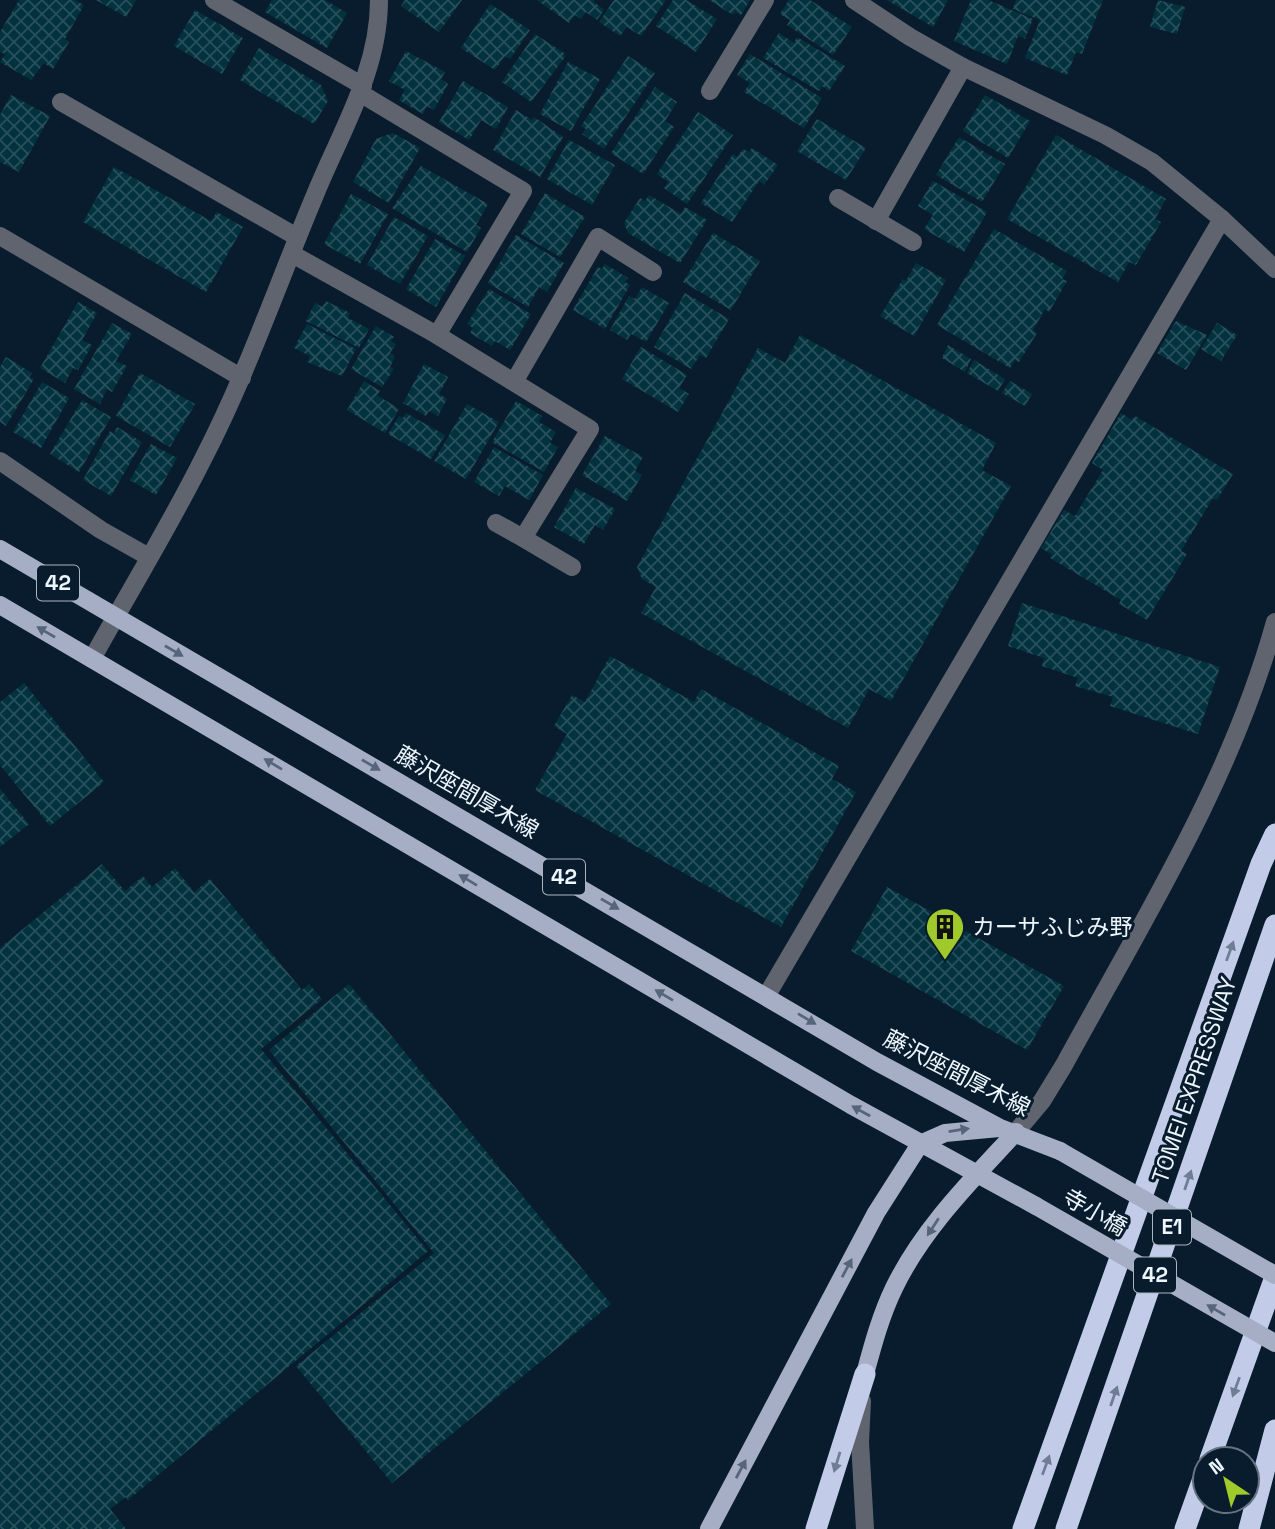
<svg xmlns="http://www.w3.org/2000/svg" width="1275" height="1529" font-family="'Space Grotesk','Noto Sans JP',sans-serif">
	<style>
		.building { fill: url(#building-cross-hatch) }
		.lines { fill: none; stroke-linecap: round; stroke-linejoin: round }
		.lane { stroke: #60646f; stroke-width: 18 }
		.street { stroke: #60646f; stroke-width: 18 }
		.primary { stroke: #a6aec6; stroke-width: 18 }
		.highway { stroke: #c2cce9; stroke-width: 21 }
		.primary-bridge { stroke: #a6aec6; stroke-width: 18 }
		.oneway { fill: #57657a }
		.oneway2 { fill: #6e7d94 }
		.labels { text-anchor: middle; stroke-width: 6; stroke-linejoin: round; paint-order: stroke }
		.shield { fill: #081c2d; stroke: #a9b5bf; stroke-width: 2 }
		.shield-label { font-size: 21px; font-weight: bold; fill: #eef6fd }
		.street-label { font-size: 23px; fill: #eef6fd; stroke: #081c2d }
		.poi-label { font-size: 23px; fill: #eef6fd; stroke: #081c2d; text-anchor: start }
	</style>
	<defs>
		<pattern id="building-cross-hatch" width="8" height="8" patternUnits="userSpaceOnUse" patternTransform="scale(1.75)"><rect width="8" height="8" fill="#03323f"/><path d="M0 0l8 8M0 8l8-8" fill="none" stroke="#28505c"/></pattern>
	</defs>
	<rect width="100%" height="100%" fill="#081c2d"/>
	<!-- building -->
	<g class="building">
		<path d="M19,0h56l9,5 -19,34 4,3 -16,27 -9,-6 -13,17 -31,-18 5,-8 -5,-2v-20z"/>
		<path d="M96,0h40l-10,17z"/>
		<path d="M272,0h53l22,13 -20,35 -62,-36z"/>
		<path d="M405,0h57l-23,32 -38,-26z"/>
		<path d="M537,0h58l-2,1 11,9 -7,10 -11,-8 -5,7 -6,-4 -6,8z"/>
		<path d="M614,0h52l-25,36 -14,-9 -7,9 -21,-14z"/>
		<path d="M673,0h13l31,19 -21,33 -40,-26z"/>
		<path d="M709,0h41l-9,15 -6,-3 -2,3z"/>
		<path d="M789,0h21l42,27 -19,28 -46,-30 3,-5 -10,-6z"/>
		<path d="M887,0h61l-15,27z"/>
		<path d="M971,0h17l45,19 -8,20 -7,-3 -11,28 -53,-23z"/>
		<path d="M1016,0h87l-21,54 -6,-2 -9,23 -42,-17 15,-38 -27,-11z"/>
		<path d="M1158,0l27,7 -8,27 -27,-7z"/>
		<path d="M490,4l40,26 -20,29 -5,-3 -10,14 -34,-22z"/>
		<path d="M195,10l48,28 -21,36 -48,-28z"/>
		<path d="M779,33l15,10 3,-6 48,29 -16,25 -7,-5 -3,5 -56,-33z"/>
		<path d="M535,34l29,19 1,4 -34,45 -29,-20z"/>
		<path d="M259,48l62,37 7,16 -14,23 -74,-44z"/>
		<path d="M406,51l39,21 -4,7 7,5 -14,26 -7,-4 -4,8 -24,-14 6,-10 -16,-9z"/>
		<path d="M750,54l72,44 -18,30 -60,-36 6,-9 -13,-8z"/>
		<path d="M628,56l27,17 -51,76 -22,-15 4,-5 -5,-3z"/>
		<path d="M568,62l32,17 -29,52 -31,-17z"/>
		<path d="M463,81l45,26 -12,22 -15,-9 -12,20 -30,-18z"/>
		<path d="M655,87l22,15 -12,19 9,6 -31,47 -32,-21z"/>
		<path d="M11,95l39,21 -31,56 -19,-10v-47z"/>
		<path d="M985,95l45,26 -22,37 -45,-27z"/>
		<path d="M516,110l16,10 2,-3 29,20 -23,40 -47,-27z"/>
		<path d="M698,112l35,23 -46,69 -23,-16 4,-6 -11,-8z"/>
		<path d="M817,119l49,29 -20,32 -49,-29z"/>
		<path d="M393,133l27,15 -31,55 -36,-21 23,-43z"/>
		<path d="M1056,135l110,64 -11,20 6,3 -25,43 -7,-3 -11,20 -111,-63z"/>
		<path d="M959,137l46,27 -23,38 -46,-27z"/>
		<path d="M569,140l46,25 -23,40 -45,-26z"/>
		<path d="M752,148l26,17 -14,20 -5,-4 -27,41 -31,-19 32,-49 4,3 6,-8 6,3z"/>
		<path d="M421,166l67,38 -12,21 5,3 -14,24 -75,-44z"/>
		<path d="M114,167l97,54 6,-9 26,15 -37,65 -123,-70z"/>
		<path d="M933,181l54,31 -23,40 -40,-23 9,-14 -15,-9z"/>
		<path d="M545,193l40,24 -25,40 -39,-23z"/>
		<path d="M351,194l37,20 -28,50 -36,-20z"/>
		<path d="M649,195l32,19 4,-7 22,13 -27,43 -52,-30 -4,-10 16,-25 5,3z"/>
		<path d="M394,217l34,19 -28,48 -33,-19z"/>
		<path d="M994,229l73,42 -5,8 5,2 -18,31 -4,-3 -12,21 4,3 -18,29 -4,-2 -5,8 -73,-43z"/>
		<path d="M713,233l47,28 -29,49 -48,-28z"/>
		<path d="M516,235l48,28 -17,29 -8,-5 -11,20 -40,-24z"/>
		<path d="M435,239l30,17 -29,51 -30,-18z"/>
		<path d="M916,263l30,17 -32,56 -34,-20 23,-37 3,2z"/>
		<path d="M605,264l23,14 -3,4 5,3 -25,44 -32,-19 25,-43 4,2z"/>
		<path d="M642,287l27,16 -23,39 -15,-8 -4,6 -17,-10 19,-34 6,3z"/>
		<path d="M489,289l42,25 -21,36 -15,-9 -3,5 -22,-13 3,-5 -6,-4z"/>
		<path d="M685,293l44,26 -23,39 -6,-3 -9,14 -37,-22z"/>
		<path d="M326,301l24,12 -2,5 21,11 -10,19 -53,-27 9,-18 7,4z"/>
		<path d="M78,302l19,11 -15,27 10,5 -14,25 -5,-2 -8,15 -25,-15z"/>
		<path d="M1176,321l31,14 -21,35 -29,-17z"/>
		<path d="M112,323l20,11 -16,27 11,5 -15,26 -5,-3 -7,15 -26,-15z"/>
		<path d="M1217,323l20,12 -16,26 -20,-12z"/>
		<path d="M307,324l49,25 -14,27 -35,-14 3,-6 -16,-8z"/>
		<path d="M376,326l18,11 -3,4 5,3 -6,9 5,3 -5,11 4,2 -12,18 -31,-18z"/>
		<path d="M800,335l196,108 -14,27 29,16 -120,215 -22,-12 -21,39 -207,-115 15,-26 -14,-8 -5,-12 121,-219 27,15z"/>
		<path d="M948,345l23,14 -6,13 -23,-14z"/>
		<path d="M641,347l46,28 -8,13 10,6 -11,18 -56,-33z"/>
		<path d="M6,357l26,16 -3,4 5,2 -28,47 -6,-4v-55z"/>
		<path d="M974,360l31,19 -7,12 -31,-18z"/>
		<path d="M424,364l24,13 -9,17 8,5 -9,17 -9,-5 -3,5 -23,-13z"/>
		<path d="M140,373l55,31 -25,43 -54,-31z"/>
		<path d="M364,381l16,10 -3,4 22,14 -14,24 -38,-23z"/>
		<path d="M1010,381l22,13 -7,12 -23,-13z"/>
		<path d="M42,382l27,16 -28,50 -28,-16z"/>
		<path d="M82,400l29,17 -32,55 -29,-18z"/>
		<path d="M516,401l26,15 -3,6 17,10 -6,11 8,4 -14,25 -52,-30z"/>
		<path d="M467,404l32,18 -33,57 -32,-18z"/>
		<path d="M406,413l39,22 -14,24 -43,-25 11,-18 4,2z"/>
		<path d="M1121,413l11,7 3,-4 98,58 -16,26 -4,-2 -32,53 6,3 -40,66 -28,-16 2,-4 -71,-42 2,-3 -11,-7 23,-38 11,6 28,-46 -11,-7z"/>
		<path d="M117,427l25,15 -31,54 -28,-16 27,-49 4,3z"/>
		<path d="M605,436l38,21 -8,14 7,4 -15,26 -45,-26z"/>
		<path d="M151,444l26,14 -21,37 -26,-15z"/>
		<path d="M494,447l49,28 -14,25 -24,-14 -6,10 -25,-14z"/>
		<path d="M576,488l39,21 -12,21 -8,-5 -11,19 -30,-17z"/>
		<path d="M1022,603l198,64 -22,67 -88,-28 3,-9 -38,-11 3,-8 -36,-12 2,-8 -36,-12z"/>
		<path d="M610,656l84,46 7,-13 138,77 -7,13 24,13 -75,135 -246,-137 32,-56 -13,-8 18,-31 13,7z"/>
		<path d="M24,683l80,99 -54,44 -50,-61v-63z"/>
		<path d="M0,789l29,35 -29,23z"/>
		<path d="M102,864l23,27 18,-15 9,11 23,-19 19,24 16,-13 92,111 7,-6 13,15 -61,50 167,202 -300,249 -2,-3 -16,12 16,20h-126v-581z"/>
		<path d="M887,887l177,99 -37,64 -176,-99z"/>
		<path d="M349,984l262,320 -219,179 -96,-117 138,-113 -165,-203z"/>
	</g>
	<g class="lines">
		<!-- lane -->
		<g class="lane">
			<path d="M214,0l149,86"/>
			<path d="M710,91l55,-91"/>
			<path d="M360,93l163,98 -86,144"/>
			<path d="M61,102l236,135"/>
			<path d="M838,198l75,44"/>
			<path d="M876,221l87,-154"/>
			<path d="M0,236l242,142"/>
			<path d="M292,254l145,81 153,94 -67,109 49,29"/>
			<path d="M514,382l84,-145 55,35"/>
		</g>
		<!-- street -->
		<g class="street">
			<path d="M854,0l56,37 53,30 142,68 47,27 70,57"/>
			<path d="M0,461l101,69 48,27"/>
			<path d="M496,523l27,15"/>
			<path d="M92,659c37,-67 77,-132 111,-200 44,-85 75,-176 112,-264 26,-64 64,-124 64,-195"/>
			<path d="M767,995l455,-776 53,50"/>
			<path d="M1016,1132l26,-31 22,-36c78,-143 167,-284 211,-443"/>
			<path d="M862,1401l-2,41 5,87"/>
		</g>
		<!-- primary -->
		<g class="primary">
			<path d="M0,549l877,513 123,66 60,23"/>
			<path d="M0,605l851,500 185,101"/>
			<path d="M865,1374c8,-30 16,-59 29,-86 29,-60 78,-108 122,-156"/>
			<path d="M709,1529l167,-316 44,-69 25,-11 54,-5"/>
		</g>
		<!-- highway -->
		<g class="highway">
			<path d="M1210,1459l65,-182"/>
			<path d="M816,1529l49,-155"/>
			<path d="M1023,1529l238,-665 14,-30"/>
			<path d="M1066,1529l209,-604"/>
			<path d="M1185,1529l20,-56"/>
			<path d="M1249,1529l26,-99"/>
		</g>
		<!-- primary-bridge -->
		<g class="primary-bridge">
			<path d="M1060,1151l215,124"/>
			<path d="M1036,1206l239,137"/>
		</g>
	</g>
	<!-- one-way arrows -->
	<defs><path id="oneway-solid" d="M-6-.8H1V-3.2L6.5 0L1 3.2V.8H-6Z" transform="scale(1.75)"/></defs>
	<g class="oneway">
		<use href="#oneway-solid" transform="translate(46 632) rotate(-150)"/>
		<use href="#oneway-solid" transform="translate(174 651) rotate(30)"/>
		<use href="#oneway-solid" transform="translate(273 764) rotate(-149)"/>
		<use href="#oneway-solid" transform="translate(371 765) rotate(30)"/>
		<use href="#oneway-solid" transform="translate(468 880) rotate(-149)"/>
		<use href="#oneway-solid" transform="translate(610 904) rotate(30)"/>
		<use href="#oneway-solid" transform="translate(664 995) rotate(-149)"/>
		<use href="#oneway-solid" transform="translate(807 1019) rotate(31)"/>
		<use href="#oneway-solid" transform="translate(861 1111) rotate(-151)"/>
		<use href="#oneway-solid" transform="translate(959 1130) rotate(-9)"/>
		<use href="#oneway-solid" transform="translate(933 1227) rotate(123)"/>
		<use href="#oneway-solid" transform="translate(847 1268) rotate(-62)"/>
		<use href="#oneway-solid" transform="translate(1216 1310) rotate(-150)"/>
		<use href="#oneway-solid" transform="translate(741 1469) rotate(-62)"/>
	</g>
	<g class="oneway2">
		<use href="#oneway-solid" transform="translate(1230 951) rotate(-70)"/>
		<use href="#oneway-solid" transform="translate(1188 1180) rotate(-71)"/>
		<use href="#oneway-solid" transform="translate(1236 1387) rotate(110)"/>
		<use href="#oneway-solid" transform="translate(1114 1396) rotate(-71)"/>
		<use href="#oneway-solid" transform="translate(837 1462) rotate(107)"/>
		<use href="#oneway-solid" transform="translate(1046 1465) rotate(-70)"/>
	</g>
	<!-- icons -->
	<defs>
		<g id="building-pin" transform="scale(2.0125)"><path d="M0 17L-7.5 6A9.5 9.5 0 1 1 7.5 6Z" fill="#a0c92b" stroke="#081c2d"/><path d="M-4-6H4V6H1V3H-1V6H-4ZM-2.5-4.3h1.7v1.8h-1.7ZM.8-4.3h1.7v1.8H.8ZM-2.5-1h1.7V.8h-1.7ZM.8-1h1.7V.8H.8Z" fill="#111"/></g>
	</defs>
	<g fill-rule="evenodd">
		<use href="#building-pin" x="945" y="927"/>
	</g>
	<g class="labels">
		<!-- shield labels -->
		<g class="shield">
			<rect x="37" y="565.5" width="42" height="35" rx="5"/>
			<rect x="543" y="859.5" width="42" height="35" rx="5"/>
			<rect x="1153" y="1209.5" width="38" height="35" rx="5"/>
			<rect x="1134" y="1257.5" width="42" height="35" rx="5"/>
		</g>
		<g class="shield-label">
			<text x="58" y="590">42</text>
			<text x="564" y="884">42</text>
			<text x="1172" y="1234">E1</text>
			<text x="1155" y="1282">42</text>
		</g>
		<!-- street labels -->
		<g class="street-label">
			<text transform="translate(467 792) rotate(30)" y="8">藤沢座間厚木線</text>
			<text transform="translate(957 1073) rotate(27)" y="8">藤沢座間厚木線</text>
			<text transform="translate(1194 1080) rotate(-71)" y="8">TOMEI EXPRESSWAY</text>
			<text transform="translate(1095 1212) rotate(30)" y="8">寺小橋</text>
		</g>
		<!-- poi labels -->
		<g class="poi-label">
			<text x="972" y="935">カーサふじみ野</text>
		</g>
	</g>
	<!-- north arrow -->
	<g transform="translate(1226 1480) rotate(325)"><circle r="33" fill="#081c2d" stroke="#647380" stroke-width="2"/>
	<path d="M0-5L12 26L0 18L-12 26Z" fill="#a0c92b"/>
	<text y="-10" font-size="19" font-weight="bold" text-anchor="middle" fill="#eef6fd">N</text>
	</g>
</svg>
